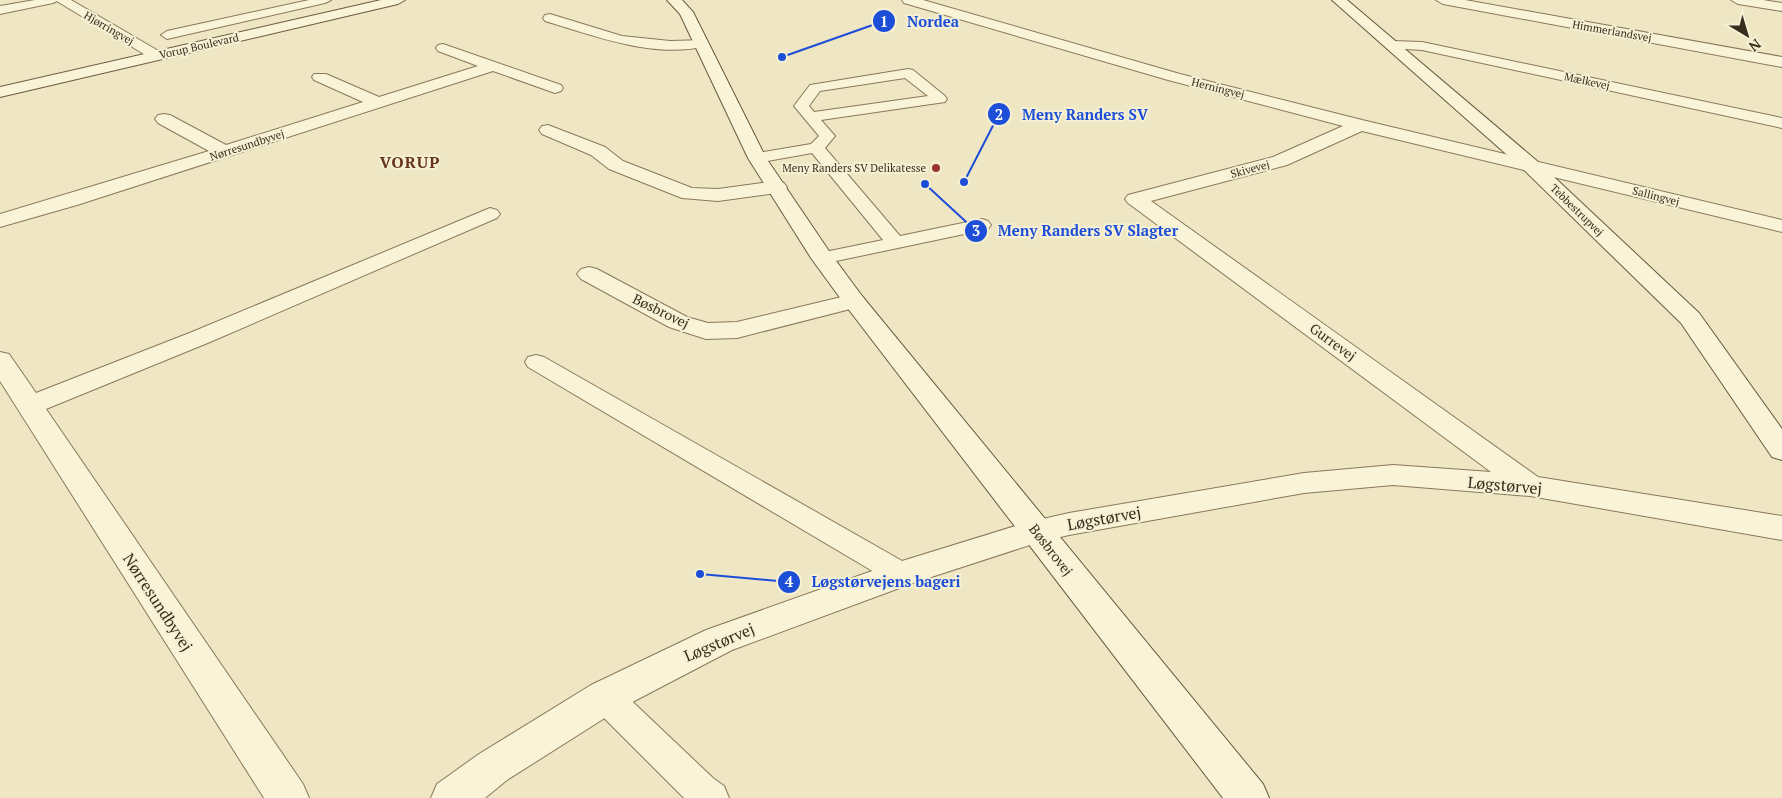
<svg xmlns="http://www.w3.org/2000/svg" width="1782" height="798" font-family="'PT Serif',serif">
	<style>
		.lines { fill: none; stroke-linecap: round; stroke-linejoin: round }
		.lane-casing { stroke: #8a785a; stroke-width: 2 }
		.street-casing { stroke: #8a785a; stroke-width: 2 }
		.secondary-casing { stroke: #6b593d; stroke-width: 2 }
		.lane { fill: #f9f3d7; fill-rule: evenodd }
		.street { fill: #f9f3d7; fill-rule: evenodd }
		.secondary { fill: #f9f3d7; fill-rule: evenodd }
		.poi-dot { fill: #9a3429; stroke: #f6f0d4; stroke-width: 2 }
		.labels { text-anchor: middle; stroke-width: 4; stroke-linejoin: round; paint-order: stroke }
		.far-street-label { font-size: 11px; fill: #392e1e; stroke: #f6f0d4 }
		.far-poi-label { font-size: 11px; fill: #392e1e; stroke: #f6f0d4; text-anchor: end }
		.street-label { font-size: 14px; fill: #392e1e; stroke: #f6f0d4 }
		.far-district-label { font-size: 16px; font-weight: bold; letter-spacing: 1px; fill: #67341d; stroke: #f6f0d4 }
		.near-street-label { font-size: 16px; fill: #392e1e; stroke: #f6f0d4 }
		.leader { fill: none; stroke: #1d4ed8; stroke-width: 2 }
		.callout-dot { fill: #1d4ed8; stroke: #f6f0d4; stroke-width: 2 }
		.mark-label { font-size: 15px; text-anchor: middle; font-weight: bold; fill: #fff }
		.callout-label { font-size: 15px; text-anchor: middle; font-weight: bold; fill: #1d4ed8; stroke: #f6f0d4; stroke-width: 4; stroke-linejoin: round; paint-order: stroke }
	</style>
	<rect width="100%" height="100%" fill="#efe6c4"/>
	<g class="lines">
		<!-- lane casing -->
		<g class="lane-casing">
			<g id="lane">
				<path d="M35,0h24l-6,3 -53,11v-8z"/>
				<path d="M309,0h22l-6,3 -158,36 -6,-4 6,-4z"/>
				<path d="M908,69l5,1 32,26 2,3 -2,3 -124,18 14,16 -10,12 75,88 82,-17 6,2 3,4 -3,4 -166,35 -7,-2 -3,-4 3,-4 68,-14 -71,-87 -55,10 -6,-2 -2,-3 2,-3 6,-2 54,-9 8,-8 -25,-30 16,-21zM905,78l23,18 -114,16 -5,-6 11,-15z"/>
				<path d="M536,355l8,2 367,209 5,8 -5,8 -10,3 -10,-3 -363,-215 -3,-5 3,-5z"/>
				<path d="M605,683l12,4 96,91 11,8 5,12h-45l-91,-91 -4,-10 4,-10z"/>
			</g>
		</g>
		<!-- street casing -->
		<g class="street-casing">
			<g id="street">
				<path d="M55,0h16l91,53 3,3 -3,3h-10z"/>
				<path d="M902,0h21l257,74 182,46 420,100v12l-420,-101 -75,34 -136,36 387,276 244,39v24l-252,-44 -137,-11 -89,8 -235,42 -30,7 -126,41 -181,67 -113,59 -112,71 -22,18h-54l6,-14 42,-30 112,-69 115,-55 183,-65 136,-42 44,-10 235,-40 89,-8 98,7 -363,-269 -3,-4 3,-4 145,-38 70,-31 -175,-46 -264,-77z"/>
				<path d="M1436,0h29l317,57v10l-339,-63z"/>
				<path d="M1731,0h32l19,3v8l-44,-7z"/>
				<path d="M550,14l72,22 48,5 36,-1 2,3 -2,3c-52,13 -111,-10 -161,-25l-2,-3 2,-3z"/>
				<path d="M1392,41l30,1 360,76v10l-360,-78 -35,-2 -2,-3 2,-3z"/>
				<path d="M443,44l118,41 2,3 -2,3 -6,2 -62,-22 -416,134 -77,22v-13l209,-63 -51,-28 -3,-4 3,-4 6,-1 6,1 56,30 137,-43 -49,-22 -2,-3 2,-3h12l53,23 99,-31 -40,-15 -2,-3 2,-3z"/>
				<path d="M548,125l57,22 18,14 69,27 26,1 59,-8 7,2 3,4 -3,4 -7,2 -59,8 -36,-3 -73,-29 -18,-14 -49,-21 -3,-4 3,-4z"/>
				<path d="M490,208l7,2 3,4 -3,4 -287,124 -164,67 257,375 6,14h-45l-264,-417v-29l9,2 27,39 156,-61z"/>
				<path d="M589,267l8,2 90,48 21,6 29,-1 117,-28 8,2 4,5 -4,5 -125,32 -31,1 -37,-12 -88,-48 -4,-5 4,-5z"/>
			</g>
		</g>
		<!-- secondary casing -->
		<g class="secondary-casing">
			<g id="secondary">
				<path d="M381,0h24l-7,4 -398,93v-10z"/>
				<path d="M667,0h15l11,12 73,146 65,96 31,42 401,488 6,14h-46l-377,-492 -35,-48 -63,-100 -68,-144z"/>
				<path d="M1332,0h15l190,161 162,152 83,116v31l-10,-3 -91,-134 -158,-154z"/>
			</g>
		</g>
		<!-- lane -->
		<use href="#lane" class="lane"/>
		<!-- street -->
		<use href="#street" class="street"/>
		<!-- secondary -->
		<use href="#secondary" class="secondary"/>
	</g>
	<!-- markers -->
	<circle class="poi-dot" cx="936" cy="168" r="5"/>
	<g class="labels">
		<!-- far-street labels -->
		<g class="far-street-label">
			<text transform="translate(109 28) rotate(30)" y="4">Hjørringvej</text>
			<text transform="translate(1612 31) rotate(10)" y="4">Himmerlandsvej</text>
			<text transform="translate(199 46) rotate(-13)" y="4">Vorup Boulevard</text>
			<text transform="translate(1587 81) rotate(12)" y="4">Mælkevej</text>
			<text transform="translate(1218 88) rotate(14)" y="4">Herningvej</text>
			<text transform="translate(247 145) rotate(-18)" y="4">Nørresundbyvej</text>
			<text transform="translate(1250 169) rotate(-15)" y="4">Skivevej</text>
			<text transform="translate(1656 196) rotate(14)" y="4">Sallingvej</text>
			<text transform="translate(1577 210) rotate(44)" y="4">Tebbestrupvej</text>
		</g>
		<!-- far-poi labels -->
		<g class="far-poi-label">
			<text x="926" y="172">Meny Randers SV Delikatesse</text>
		</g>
		<!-- street labels -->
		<g class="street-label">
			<text transform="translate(661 311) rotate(26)" y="5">Bøsbrovej</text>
			<text transform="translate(1333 342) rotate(36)" y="5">Gurrevej</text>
			<text transform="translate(1051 550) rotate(52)" y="5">Bøsbrovej</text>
		</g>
		<!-- far-district labels -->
		<g class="far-district-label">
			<text x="410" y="168">VORUP</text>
		</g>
		<!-- near-street labels -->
		<g class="near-street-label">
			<text transform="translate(1505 485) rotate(5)" y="6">Løgstørvej</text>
			<text transform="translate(1104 518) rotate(-10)" y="6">Løgstørvej</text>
			<text transform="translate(158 602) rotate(57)" y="6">Nørresundbyvej</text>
			<text transform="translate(719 642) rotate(-23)" y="6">Løgstørvej</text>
		</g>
	</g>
	<!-- callouts -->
	<path class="leader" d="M782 57L884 21M964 182L999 114M925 184L976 231M700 574L789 582"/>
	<g class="callout-dot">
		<circle cx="782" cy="57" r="5"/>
		<circle cx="964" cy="182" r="5"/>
		<circle cx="925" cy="184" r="5"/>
		<circle cx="700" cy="574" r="5"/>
		<circle cx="884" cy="21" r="12"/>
		<circle cx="999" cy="114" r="12"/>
		<circle cx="976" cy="231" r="12"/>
		<circle cx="789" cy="582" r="12"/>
	</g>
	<g class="mark-label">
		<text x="884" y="27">1</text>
		<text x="999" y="120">2</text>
		<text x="976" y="236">3</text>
		<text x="789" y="587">4</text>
	</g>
	<g class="callout-label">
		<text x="933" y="27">Nordea</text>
		<text x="1085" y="120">Meny Randers SV</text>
		<text x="1088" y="236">Meny Randers SV Slagter</text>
		<text x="886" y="587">Løgstørvejens bageri</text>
	</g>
	<!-- north arrow -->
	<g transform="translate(1747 35) rotate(142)" stroke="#f6f0d4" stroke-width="4" paint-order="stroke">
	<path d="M0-4L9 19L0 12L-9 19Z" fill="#392e1e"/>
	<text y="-8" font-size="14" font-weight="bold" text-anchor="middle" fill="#392e1e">N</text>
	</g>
</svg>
